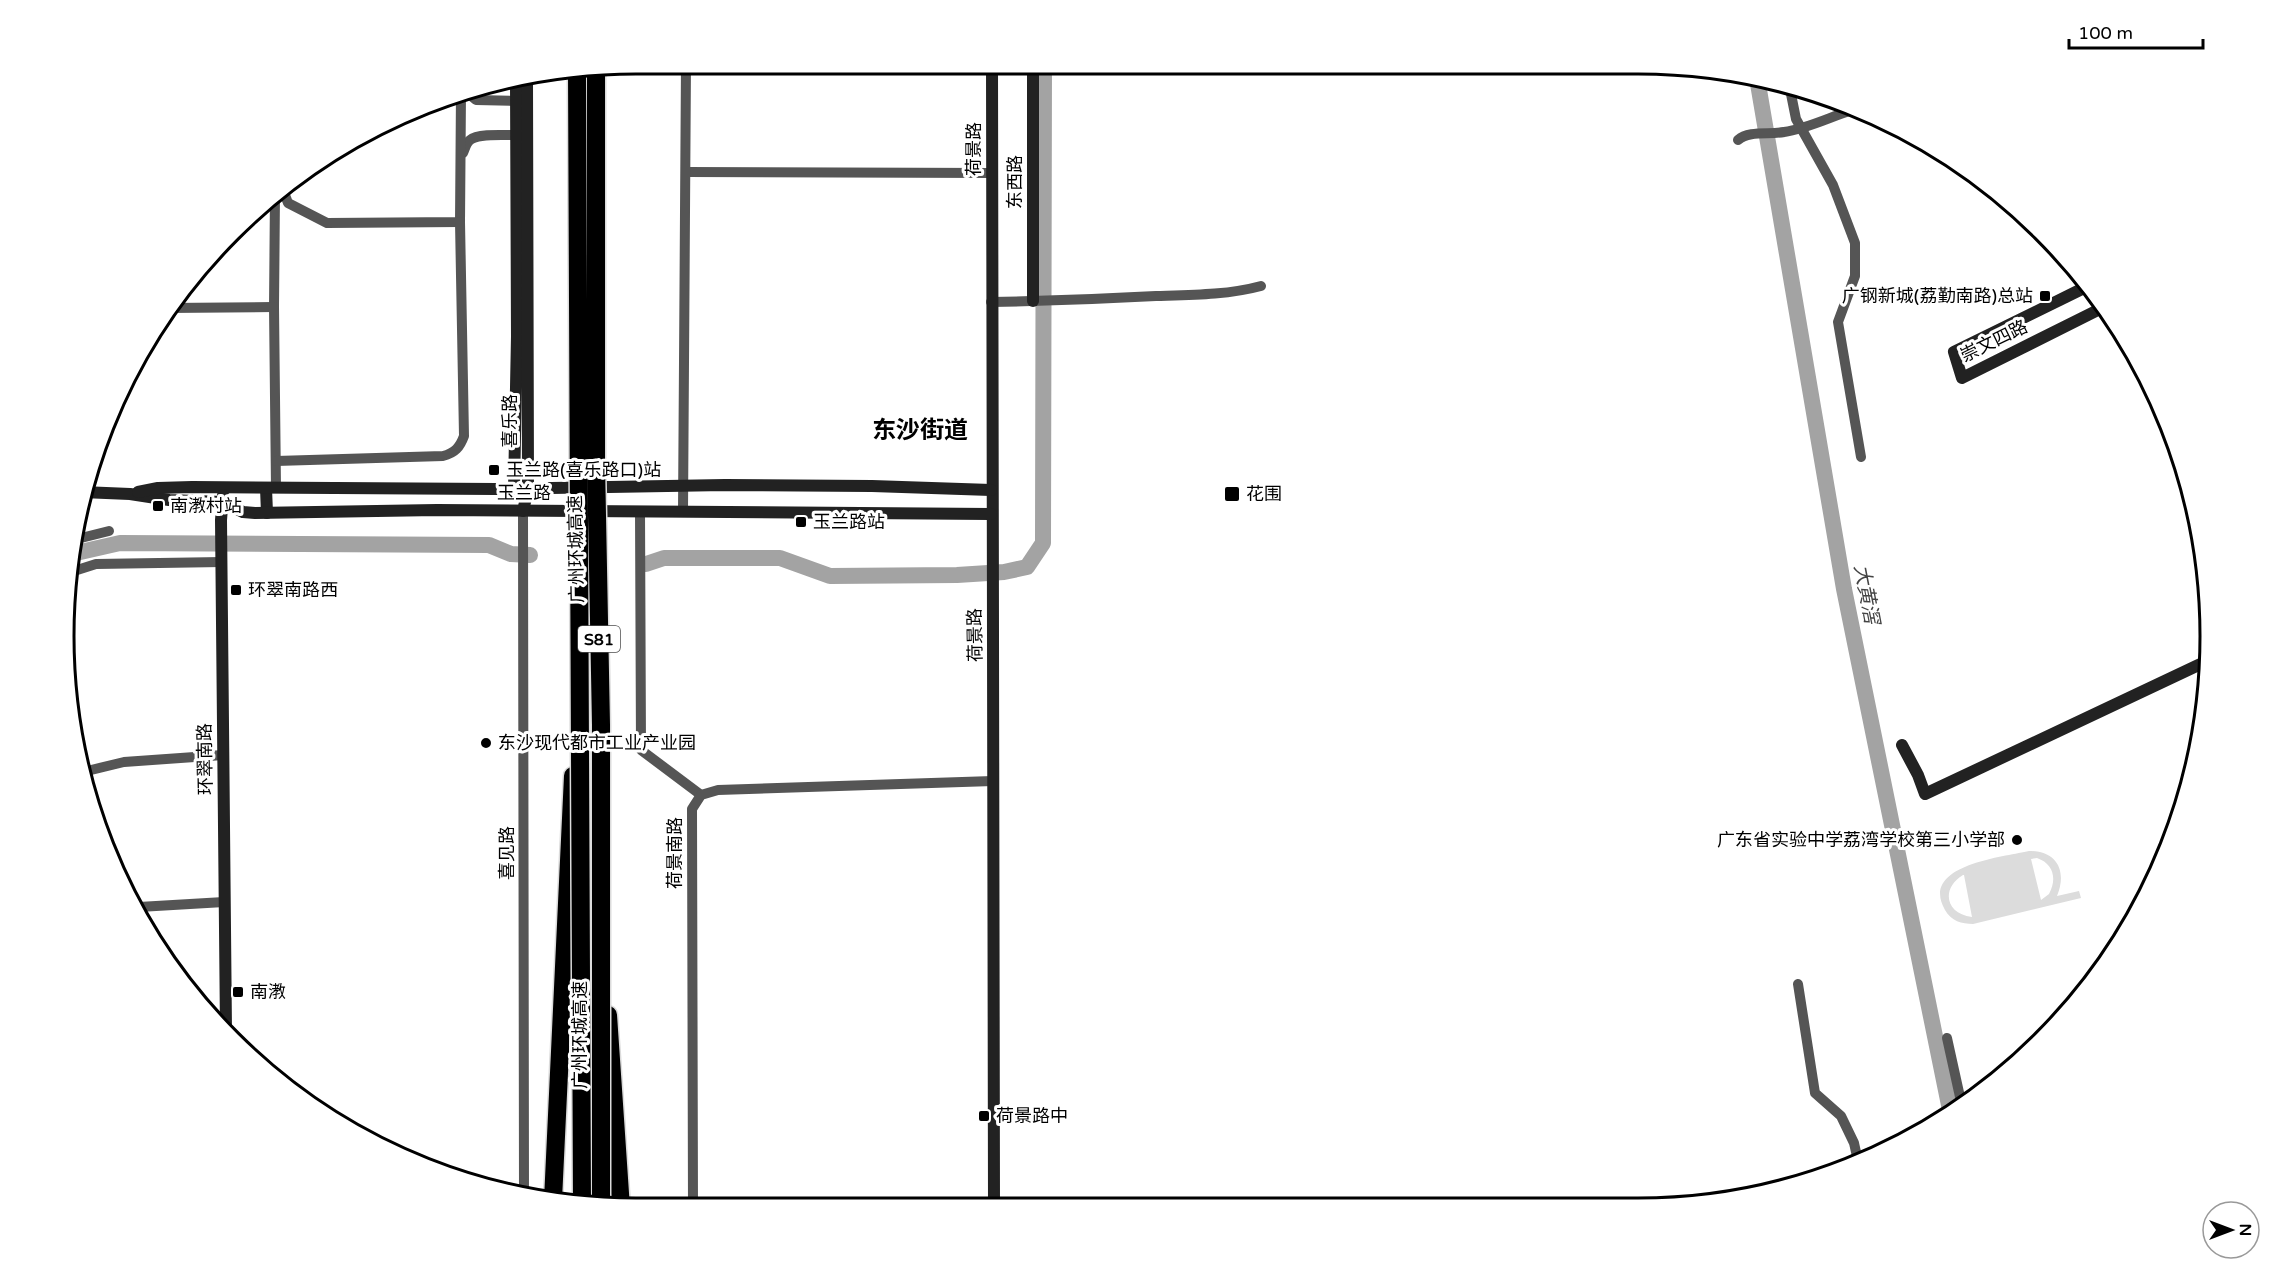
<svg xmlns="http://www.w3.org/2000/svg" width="2273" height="1272" font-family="'Varela Round','Noto Sans SC',sans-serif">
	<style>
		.park { fill: #dcdcdc; fill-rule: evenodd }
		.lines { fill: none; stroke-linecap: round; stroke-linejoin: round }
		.river { stroke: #a3a3a3; stroke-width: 16 }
		.highway-casing { stroke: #dbdbdb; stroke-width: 21 }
		.street { stroke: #555; stroke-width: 10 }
		.secondary { stroke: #222; stroke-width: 12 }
		.highway { stroke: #000; stroke-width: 18 }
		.highway-bridge-casing { stroke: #dbdbdb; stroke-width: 21; stroke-linecap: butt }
		.highway-bridge { stroke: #000; stroke-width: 18 }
		.poi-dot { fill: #000; stroke: #fff; stroke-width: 2 }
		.labels { text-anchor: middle; stroke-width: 6; stroke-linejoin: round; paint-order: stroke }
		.shield { fill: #fff; stroke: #4c4c4c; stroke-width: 1.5 }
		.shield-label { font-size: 16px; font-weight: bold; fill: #000 }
		.street-label { font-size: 18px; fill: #000; stroke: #fff }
		.poi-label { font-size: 18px; fill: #000; stroke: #fff; text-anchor: start }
		.water-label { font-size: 20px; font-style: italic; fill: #444; stroke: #fff }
		.district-label { font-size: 24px; font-weight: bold; fill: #000; stroke: #fff }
		.rim { fill: none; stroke: #000; stroke-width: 3 }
	</style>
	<rect width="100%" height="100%" fill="#fff"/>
	<!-- park -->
	<path class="park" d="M2029,851c29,0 38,21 28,45l22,-5 2,7 -108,26c-11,0 -22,-3 -28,-14 -26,-45 58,-53 84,-59zM2037,858c17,6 20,21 12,36l-8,6 -10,-41zM1963,875h1l8,42c-27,-3 -31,-29 -9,-42z"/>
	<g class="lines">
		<!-- river -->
		<g class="river">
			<path d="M1757,78l87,511 107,526"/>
			<path d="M76,553l44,-10 369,2 22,9 19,1"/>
			<path d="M646,564l18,-6h116l50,18 127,-1 47,-3 23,-5 16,-24 1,-480"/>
		</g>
		<!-- highway casing -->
		<g class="highway-casing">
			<g id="highway">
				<path d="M608,1015l13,193"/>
				<path d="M553,1200l20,-424"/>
			</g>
		</g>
		<!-- street -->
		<g class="street">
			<path d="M1789,84l7,35 37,66 22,58v33l-17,46 23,135"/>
			<path d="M465,91l11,9 48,1"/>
			<path d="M1738,140c11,-10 32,-5 46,-8 22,-3 46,-15 68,-22"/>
			<path d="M463,153c2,-4 3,-10 7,-13 9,-8 42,-4 55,-5"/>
			<path d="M686,172l306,1"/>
			<path d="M282,187l6,16 39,20 133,-1 1,-130"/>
			<path d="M275,194l-1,113 2,181"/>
			<path d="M991,302c56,-1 110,-3 165,-6 35,-1 72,-1 105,-10"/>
			<path d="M168,308l106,-1"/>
			<path d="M276,461l167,-5c12,-3 17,-9 21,-20l-4,-214"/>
			<path d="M523,511l1,684"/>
			<path d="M640,511l1,239 60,45"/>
			<path d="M683,512l3,-449"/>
			<path d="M77,539l32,-8"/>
			<path d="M74,571l22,-7 126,-2"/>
			<path d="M87,771l37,-9 99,-7"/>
			<path d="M139,907l85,-5"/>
			<path d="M1798,984l17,109 26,23 13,27 4,18"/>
			<path d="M1947,1038l15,68"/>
			<path d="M693,1207l-1,-398 9,-14 17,-5 275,-9"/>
		</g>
		<!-- secondary -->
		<g class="secondary">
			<path d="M992,63l2,1143"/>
			<path d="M1033,63v238"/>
			<path d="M516,83l1,253 -3,153 3,6"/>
			<path d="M2090,285l-136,67 8,26 142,-71"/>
			<path d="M266,488l1,25"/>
			<path d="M82,492l48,2 39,6 53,2 21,10 12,1 182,-3 554,4"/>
			<path d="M138,492l20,-4 34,-1 304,2 229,-4 147,1 119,4"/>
			<path d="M223,495l-2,25 5,511"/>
			<path d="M523,511l5,-22 -1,-408"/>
			<path d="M1902,745l16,30 7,19 282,-133"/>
		</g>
		<!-- highway -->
		<use href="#highway" class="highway"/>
		<!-- highway-bridge casing -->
		<g class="highway-bridge-casing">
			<g id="highway-bridge">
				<path d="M596,70v393l5,262v483"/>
				<path d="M577,73c0,377 5,755 5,1132"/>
			</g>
		</g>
		<!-- highway-bridge -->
		<use href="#highway-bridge" class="highway-bridge"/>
	</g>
	<!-- markers -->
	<g class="poi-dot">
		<rect x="2039" y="290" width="12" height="12" rx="3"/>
		<rect x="488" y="464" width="12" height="12" rx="3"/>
		<rect x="1224" y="486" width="16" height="16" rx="3"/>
		<rect x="152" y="500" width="12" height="12" rx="3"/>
		<rect x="795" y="516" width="12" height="12" rx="3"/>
		<rect x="230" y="584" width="12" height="12" rx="3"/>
		<circle cx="486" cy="743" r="6"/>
		<circle cx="2017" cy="840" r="6"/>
		<rect x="232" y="986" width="12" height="12" rx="3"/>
		<rect x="978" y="1110" width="12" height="12" rx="3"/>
	</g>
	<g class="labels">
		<!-- shield labels -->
		<rect class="shield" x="578" y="626" width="42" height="26" rx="4.5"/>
		<g class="shield-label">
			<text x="599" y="645">S81</text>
		</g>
		<!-- street labels -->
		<g class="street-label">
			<text transform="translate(974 149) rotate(-90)" y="6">荷景路</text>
			<text transform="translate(1015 182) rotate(-90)" y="6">东西路</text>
			<text transform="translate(1994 341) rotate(-26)" y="6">崇文四路</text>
			<text transform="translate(510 421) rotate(-90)" y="6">喜乐路</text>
			<text x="524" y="499">玉兰路</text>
			<text transform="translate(576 549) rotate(-91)" y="6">广州环城高速</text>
			<text transform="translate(975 635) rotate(-91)" y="6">荷景路</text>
			<text transform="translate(205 759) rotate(-91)" y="6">环翠南路</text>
			<text transform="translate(507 853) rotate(-90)" y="6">喜见路</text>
			<text transform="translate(675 853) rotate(-90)" y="6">荷景南路</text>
			<text transform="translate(580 1035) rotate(-90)" y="6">广州环城高速</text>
		</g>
		<!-- poi labels -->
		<g class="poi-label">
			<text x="2033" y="302" text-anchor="end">广钢新城(荔勤南路)总站</text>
			<text x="506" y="476">玉兰路(喜乐路口)站</text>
			<text x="1246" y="500">花围</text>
			<text x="170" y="512">南漖村站</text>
			<text x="813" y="528">玉兰路站</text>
			<text x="248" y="596">环翠南路西</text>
			<text x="498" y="749">东沙现代都市工业产业园</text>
			<text x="2005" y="846" text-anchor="end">广东省实验中学荔湾学校第三小学部</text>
			<text x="250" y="998">南漖</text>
			<text x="996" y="1122">荷景路中</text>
		</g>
		<!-- water labels -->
		<g class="water-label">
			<text transform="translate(1867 594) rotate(79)" y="7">大黄滘</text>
		</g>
		<!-- district labels -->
		<g class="district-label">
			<text x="920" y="438">东沙街道</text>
		</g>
	</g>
	<!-- crop -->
	<path d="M0 0H2273V1272H0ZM636 74H1638A562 562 0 0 1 2200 636V636A562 562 0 0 1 1638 1198H636A562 562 0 0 1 74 636V636A562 562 0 0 1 636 74Z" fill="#fff" fill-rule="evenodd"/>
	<path class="rim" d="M636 74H1638A562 562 0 0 1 2200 636V636A562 562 0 0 1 1638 1198H636A562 562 0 0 1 74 636V636A562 562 0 0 1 636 74Z"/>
	<!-- north arrow -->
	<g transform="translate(2231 1230) rotate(90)"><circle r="28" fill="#ffffff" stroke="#999999" stroke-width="1.5"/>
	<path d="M0-4.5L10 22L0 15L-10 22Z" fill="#000000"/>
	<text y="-9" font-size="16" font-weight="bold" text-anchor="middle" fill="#000000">N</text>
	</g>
	<!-- scale -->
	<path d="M2069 39v9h134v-9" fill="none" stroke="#000000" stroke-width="3"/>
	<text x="2078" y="39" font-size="18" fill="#000000" stroke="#ffffff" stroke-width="4.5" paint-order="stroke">100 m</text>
</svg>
